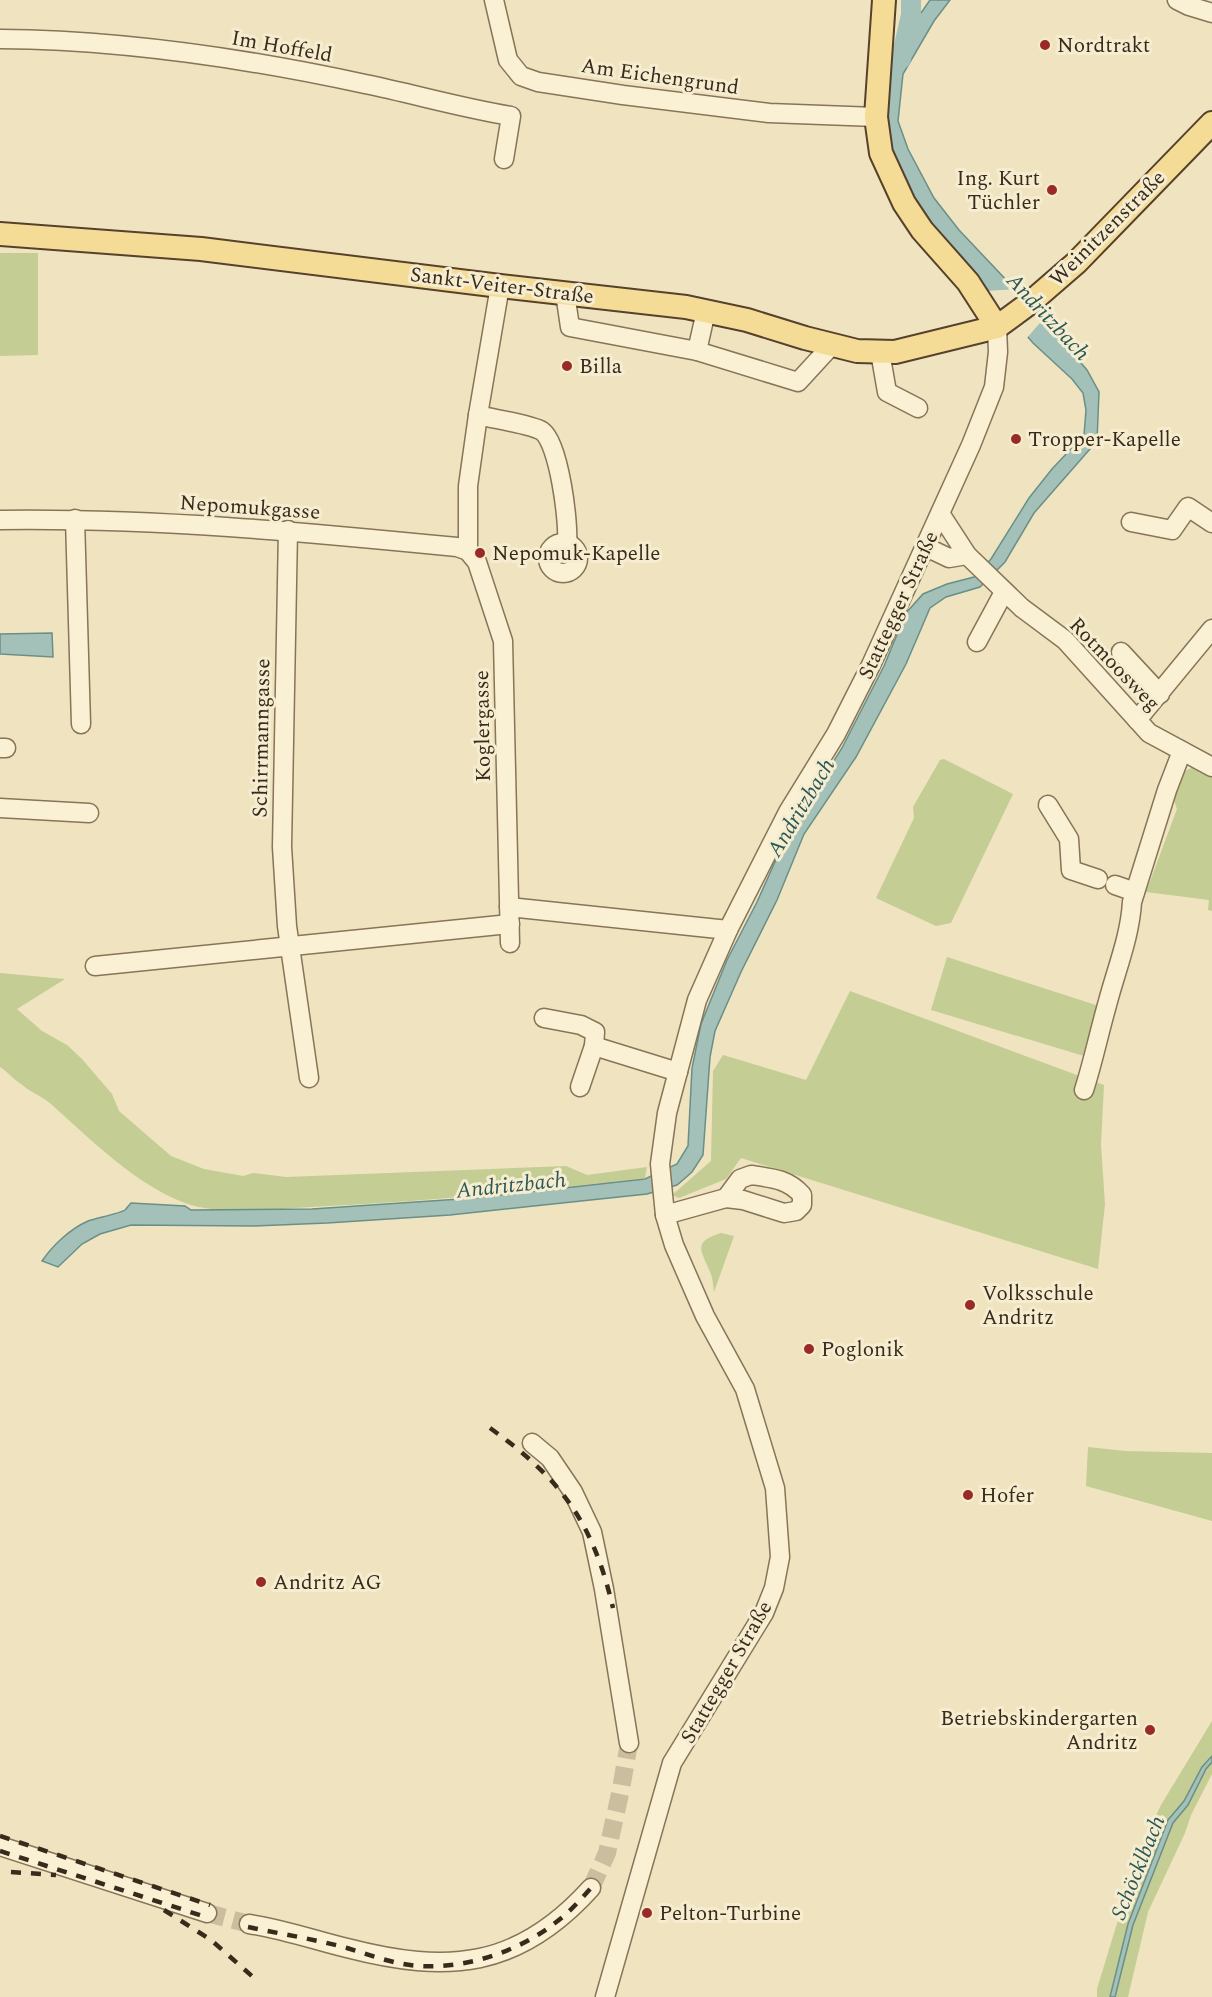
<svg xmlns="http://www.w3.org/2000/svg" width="1212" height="1997" font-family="Spectral,serif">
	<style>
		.green { fill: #c4cd94 }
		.water { fill: #a3c1b9; stroke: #6a8f87; stroke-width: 1.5 }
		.pier { fill: #efe3c0 }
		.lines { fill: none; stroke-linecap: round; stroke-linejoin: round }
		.canal { stroke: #a3c1b9; stroke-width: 20 }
		.minor-tunnel { stroke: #cabe9f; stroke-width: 18; stroke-dasharray: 18 9; stroke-linecap: butt }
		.minor-casing { stroke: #887457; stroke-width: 21 }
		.major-casing { stroke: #56412c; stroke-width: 26 }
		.minor { stroke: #faf0d3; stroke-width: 18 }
		.major { stroke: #f4db96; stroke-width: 22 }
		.rail { stroke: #382b1c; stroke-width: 4.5; stroke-dasharray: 10 10; stroke-linecap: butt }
		.poi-dot { fill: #992a26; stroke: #f6edd0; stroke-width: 2 }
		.labels { text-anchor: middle; stroke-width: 6; stroke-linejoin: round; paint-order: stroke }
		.poi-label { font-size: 21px; fill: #382b1c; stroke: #f6edd0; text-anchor: start }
		.street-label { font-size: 21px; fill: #382b1c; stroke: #f6edd0 }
		.water-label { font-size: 22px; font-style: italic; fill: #2b5857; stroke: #f6edd0 }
	</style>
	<rect width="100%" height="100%" fill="#efe3c0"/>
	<!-- green -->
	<g class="green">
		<path d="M0,253h38v102l-38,1z"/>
		<path d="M944,759l69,35 -62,129 -15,3 -60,-28 38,-80 -1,-11 27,-47z"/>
		<path d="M1195,766l17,10v135l-4,-1 1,-10 -63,-8 31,-83 -5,-14 9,-22z"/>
		<path d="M947,957l152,49 -15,50 -153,-46z"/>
		<path d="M0,973l65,6 -48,30 25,22 25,14 15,14 30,35 7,17 52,45 33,13 39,7 10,-3 33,4 280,-11 21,9 60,-8 -2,11c-111,13 -222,24 -334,29 -38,2 -90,9 -126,-4 -49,-18 -96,-65 -134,-99 -9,-8 -21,-12 -30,-20 -8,-5 -13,-12 -21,-17z"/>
		<path d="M850,991l254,94 -3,60 4,59 -7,65 -357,-111 -15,21 -47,19 -7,-3 39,-34 2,-90 10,-16 83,25z"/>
		<path d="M721,1233l13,3 -20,56c-1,-7 -1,-14 -4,-20 -9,-22 -18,-30 11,-39z"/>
		<path d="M1088,1447l37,4 87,2v68l-126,-35z"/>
		<path d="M1212,1721v35l-10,11 -18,34 -16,20 -40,103 -18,73h-13v-8l42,-138 22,-46z"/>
		<path d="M1212,1762v12l-21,41 -6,18 -37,79 -20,85h-13l18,-72 40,-102 15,-18 18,-36z"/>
	</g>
	<!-- water -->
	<g class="water">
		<path d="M930,0h20l-16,21 -31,53 -5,47 10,28 26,49 25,32 86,91 42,49 12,22 -2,49 -63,72 -29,49 -25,25 -34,10 -16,11 -24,56 -50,93 -52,77 -27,66 -36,72 -26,59 -5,26 -7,98 -11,17 -15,13 -30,9 -197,21 -123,8 -73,3 -123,-1 -31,9 -18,10 -24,23 -16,-6c11,-16 28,-32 46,-40 9,-3 33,-8 37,-11 2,-2 4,-5 6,-7l54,3 6,4 121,-1 163,-11 170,-19 32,-15 11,-18 4,-78 9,-44 26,-64 30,-58 30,-67 55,-87 42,-82 22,-53 17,-19 24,-10 27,-7 17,-18 38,-61 23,-29 32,-34 2,-25 -3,-17 -11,-14 -39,-36 -109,-128 -19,-27 -15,-38 -6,-35 3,-42 6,-20z"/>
		<path d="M52,633l1,24 -53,-3v-20z"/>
		<path d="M1212,1756v6l-6,7 -18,36 -15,18 -40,102 -18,72h-5l18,-73 40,-104 16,-19 18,-34z"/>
	</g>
	<!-- pier -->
	<path class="pier" d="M1019,289l26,28 -19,22 -41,-48z"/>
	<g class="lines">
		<!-- canal -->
		<path class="canal" d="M901,59l10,-44v-15"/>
		<!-- minor-tunnel -->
		<g class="minor-tunnel">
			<path d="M591,1888l16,-35 14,-64 8,-46"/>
			<path d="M207,1913l42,11"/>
		</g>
		<!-- minor casing -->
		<g class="minor-casing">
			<g id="minor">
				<path d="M494,0l14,60 13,16 17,6 85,13 146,18 107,4"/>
				<path d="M1177,0l12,6 23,7"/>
				<path d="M0,39c123,1 245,19 365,45 49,10 97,24 146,32l-7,43"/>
				<path d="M565,293l5,34 127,24 101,31 34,-37"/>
				<path d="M697,351l9,-40"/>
				<path d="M880,352l7,40 31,16"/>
				<path d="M478,415c15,4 52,9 64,16 17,12 27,91 25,113"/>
				<path d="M941,515l26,40 55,53 43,32 84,93 63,34"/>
				<path d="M75,519l6,205"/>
				<path d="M0,520c153,-2 305,12 457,27l11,4 9,11 26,79 7,302"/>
				<path d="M1131,522l41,8 16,-23 24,16"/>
				<path d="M288,530l-6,317 5,79 22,152"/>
				<circle cx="563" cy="558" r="15"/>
				<path d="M926,547l23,11 18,-3"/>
				<path d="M468,551v-65l10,-71 22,-129"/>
				<path d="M977,642l27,-50"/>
				<path d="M1121,652l39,42"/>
				<path d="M1137,720l75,-91"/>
				<path d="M0,748h6"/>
				<path d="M1048,805l21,34 2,31 27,9"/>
				<path d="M0,808l89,5"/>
				<path d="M1115,885l20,7"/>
				<path d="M509,907l219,23"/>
				<path d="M95,966l415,-42"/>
				<path d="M544,1018l37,7 14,7 -1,14 84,26"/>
				<path d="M580,1087l14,-41"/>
				<path d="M1084,1090c9,-28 15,-57 23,-85 9,-35 23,-68 25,-103l35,-112 15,-39"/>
				<path d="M751,1175c21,3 37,4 51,20v10l-6,6 -12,2 -41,-13 -17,-2 14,-19z"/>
				<path d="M665,1215l61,-17"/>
				<path d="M532,1443l18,15 23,34 19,40 12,57 25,154"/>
				<path d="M0,1846l207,67"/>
				<path d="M249,1924c34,5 65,16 98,24 101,26 171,21 244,-60"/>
				<path d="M605,1997l67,-234 92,-150 10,-25 6,-31 -5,-69 -30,-99 -40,-73 -31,-71 -9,-30 -5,-51 7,-51 30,-113 31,-70 60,-118 48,-78 35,-69 100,-220 23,-58 4,-35 -1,-25"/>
			</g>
		</g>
		<!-- major casing -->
		<g class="major-casing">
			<g id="major">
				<path d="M884,0l-8,117 5,36 23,50 18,27 46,52 29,45"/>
				<path d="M0,234l201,15 299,37 186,21 61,13 58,18 52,13 38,1 102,-25 34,-25 45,-39 136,-140"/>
			</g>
		</g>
		<!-- minor -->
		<use href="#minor" class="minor"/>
		<!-- major -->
		<use href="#major" class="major"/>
		<!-- rail -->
		<g class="rail">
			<path d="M490,1428c71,51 103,94 123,180"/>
			<path d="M0,1836l210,69"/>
			<path d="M0,1851l206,66"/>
			<path d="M11,1872l45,3"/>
			<path d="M164,1910l47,30 42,37"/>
			<path d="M248,1927c33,7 66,12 99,21 23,7 46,16 71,18 47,3 100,-14 137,-43 14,-10 25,-23 36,-35"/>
		</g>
	</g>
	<!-- markers -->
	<g class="poi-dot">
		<circle cx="1045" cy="45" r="6"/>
		<circle cx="1052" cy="190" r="6"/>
		<circle cx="567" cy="366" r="6"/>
		<circle cx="1016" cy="439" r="6"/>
		<circle cx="480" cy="553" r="6"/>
		<circle cx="970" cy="1305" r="6"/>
		<circle cx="809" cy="1349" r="6"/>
		<circle cx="968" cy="1495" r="6"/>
		<circle cx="261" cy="1582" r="6"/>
		<circle cx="1150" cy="1730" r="6"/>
		<circle cx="647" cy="1913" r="6"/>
	</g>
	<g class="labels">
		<!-- poi labels -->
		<g class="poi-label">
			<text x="1057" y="52">Nordtrakt</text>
			<text x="1040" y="185" text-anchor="end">Ing. Kurt<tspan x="1040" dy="24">Tüchler</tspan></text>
			<text x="579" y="373">Billa</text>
			<text x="1028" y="446">Tropper-Kapelle</text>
			<text x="492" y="560">Nepomuk-Kapelle</text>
			<text x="982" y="1300">Volksschule<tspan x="982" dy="24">Andritz</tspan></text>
			<text x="821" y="1356">Poglonik</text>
			<text x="980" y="1502">Hofer</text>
			<text x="273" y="1589">Andritz AG</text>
			<text x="1138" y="1725" text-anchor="end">Betriebskindergarten<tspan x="1138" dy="24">Andritz</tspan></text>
			<text x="659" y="1920">Pelton-Turbine</text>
		</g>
		<!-- street labels -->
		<g class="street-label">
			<text transform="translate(282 46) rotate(10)" y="7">Im Hoffeld</text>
			<text transform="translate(660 76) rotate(8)" y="7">Am Eichengrund</text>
			<text transform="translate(1107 228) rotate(-45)" y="7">Weinitzenstraße</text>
			<text transform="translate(502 285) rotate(7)" y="7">Sankt-Veiter-Straße</text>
			<text transform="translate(250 507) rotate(4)" y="7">Nepomukgasse</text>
			<text transform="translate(898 605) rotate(-65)" y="7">Stattegger Straße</text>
			<text transform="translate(1115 664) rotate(46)" y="7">Rotmoosweg</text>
			<text transform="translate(482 726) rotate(-91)" y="7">Koglergasse</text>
			<text transform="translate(261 738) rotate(-89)" y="7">Schirrmanngasse</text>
			<text transform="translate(726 1672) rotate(-60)" y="7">Stattegger Straße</text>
		</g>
		<!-- water labels -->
		<g class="water-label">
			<text transform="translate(1049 316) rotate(47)" y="8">Andritzbach</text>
			<text transform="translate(800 807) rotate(-59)" y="8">Andritzbach</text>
			<text transform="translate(511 1184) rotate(-6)" y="8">Andritzbach</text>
			<text transform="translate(1137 1867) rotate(-68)" y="8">Schöcklbach</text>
		</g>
	</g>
</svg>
